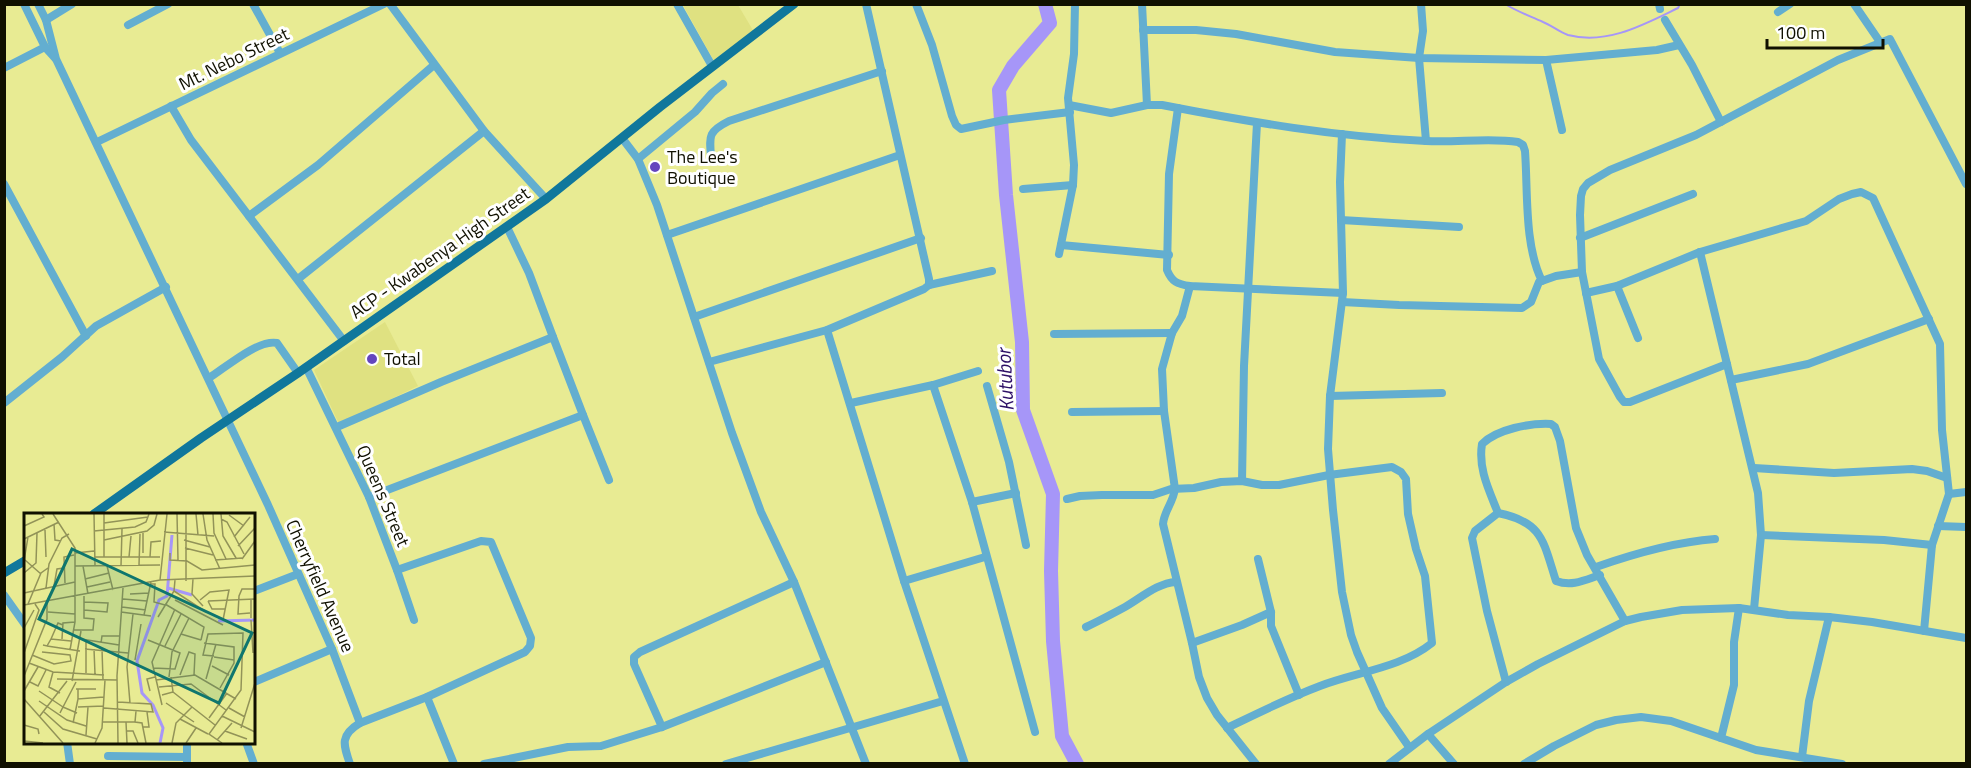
<svg xmlns="http://www.w3.org/2000/svg" width="1971" height="768" font-family="'Titillium Web',sans-serif">
	<style>
		.built { fill: #dfe181 }
		.lines { fill: none; stroke-linecap: round; stroke-linejoin: round }
		.stream { stroke: #a696f8; stroke-width: 2 }
		.river { stroke: #a696f8; stroke-width: 14 }
		.minor { stroke: #63aed0; stroke-width: 8 }
		.major { stroke: #10779c; stroke-width: 9 }
		.poi-dot { fill: #6445be; stroke: #fff; stroke-width: 2 }
		.labels { text-anchor: middle; stroke-width: 6; stroke-linejoin: round; paint-order: stroke }
		.street-label { font-size: 18px; fill: #101000; stroke: #fff }
		.poi-label { font-size: 18px; fill: #101000; stroke: #fff; text-anchor: start }
		.water-label { font-size: 20px; font-style: italic; fill: #2d1066; stroke: #fff }
		.inset-river { fill: none; stroke: #a696f8; stroke-width: 3 }
		.inset-road { fill: none; stroke: #929358; stroke-width: 1.5 }
		.view { fill: #0f766e; fill-opacity: 0.15; stroke: #0f766e; stroke-width: 3 }
		.inset-edge { fill: none; stroke: #101000; stroke-width: 3 }
	</style>
	<rect width="100%" height="100%" fill="#e8eb93"/>
	<!-- built -->
	<g class="built">
		<path d="M683,5h55l16,27 -40,29z"/>
		<path d="M385,322l33,64 -79,38 -25,-54z"/>
	</g>
	<g class="lines">
		<!-- stream -->
		<path class="stream" d="M1505,4c13,8 25,12 38,18 8,3 16,10 25,13 39,10 75,-10 110,-27l2,-4"/>
		<!-- river -->
		<path class="river" d="M1045,4l5,19 -37,43 -14,24 7,105 16,147 1,68 30,84 -2,77 2,70 9,95 15,28"/>
		<!-- minor -->
		<g class="minor">
			<path d="M24,4l21,43 10,11"/>
			<path d="M38,4l8,16 10,39 212,446 64,144 28,74c-20,12 -17,21 -10,41"/>
			<path d="M253,4l27,49"/>
			<path d="M390,4l94,127 62,68"/>
			<path d="M677,4l35,62"/>
			<path d="M866,4l63,275v6"/>
			<path d="M916,4l16,41 20,71 4,9 5,4 43,-9 66,-8"/>
			<path d="M1142,4l5,101"/>
			<path d="M1421,4l2,27 -4,27 7,83"/>
			<path d="M1659,4l1,5"/>
			<path d="M1854,4l26,38"/>
			<path d="M1778,12l12,-8"/>
			<path d="M46,20l26,-16"/>
			<path d="M1665,20l27,45 29,57"/>
			<path d="M128,25l40,-21"/>
			<path d="M1143,30h53l40,4 99,18 84,6 127,2 111,-10 22,-5"/>
			<path d="M1546,60l16,70"/>
			<path d="M4,68l41,-21"/>
			<path d="M1069,105l42,8 36,-8h15c87,17 176,32 264,36 30,2 63,-4 92,1l5,3 2,6c3,40 -1,94 17,130"/>
			<path d="M171,106l20,34 153,201"/>
			<path d="M1178,108l-9,66 -2,96c5,12 10,14 23,16l153,7"/>
			<path d="M1342,134l-2,48 3,111 -13,103 -2,53 5,61 9,82 9,43 6,17 25,56 27,39"/>
			<path d="M622,138l16,21 19,46 75,228 29,79 33,70 72,182"/>
			<path d="M97,142l287,-138"/>
			<path d="M711,156c-2,-21 -2,-25 18,-35l153,-50"/>
			<path d="M638,159l57,-47 17,-19 11,-9"/>
			<path d="M4,184l82,152"/>
			<path d="M1023,189l50,-4"/>
			<path d="M249,216l69,-51 116,-100"/>
			<path d="M1341,220l118,7"/>
			<path d="M507,227l22,46 24,64"/>
			<path d="M667,235l233,-80"/>
			<path d="M1580,238l113,-44"/>
			<path d="M1061,245l108,10"/>
			<path d="M1700,252l58,241 3,42 -7,74"/>
			<path d="M1059,254l14,-69 1,-20 -6,-67 6,-44 1,-50"/>
			<path d="M298,279l186,-148"/>
			<path d="M1190,286l-8,30 -10,17 -10,36 2,42 11,78c-2,14 -11,22 -12,35l29,119 7,34 8,21 10,17 39,49"/>
			<path d="M1617,286l21,52"/>
			<path d="M1586,293l31,-7 83,-34 106,-31 33,-22 13,-5 9,-2 12,6 67,146 2,86 7,64 -17,51 -8,86"/>
			<path d="M1342,302l57,3 123,3 9,-6 8,-20 17,-6 26,-4"/>
			<path d="M694,317l227,-79"/>
			<path d="M827,330l77,251 61,183"/>
			<path d="M1054,334l118,-1"/>
			<path d="M709,362l118,-32 97,-41 5,-4 63,-14"/>
			<path d="M1727,364l-97,38h-6l-4,-5 -21,-38 -17,-87 -2,-57 1,-19 2,-7 5,-6 22,-13 86,-35 142,-75 52,-21 76,145"/>
			<path d="M306,367l63,130 28,73 84,-29 10,1 40,96 -1,8 -5,6 -98,45 -67,26"/>
			<path d="M209,378c16,-10 49,-39 68,-35l21,30"/>
			<path d="M1731,380l77,-16 121,-45"/>
			<path d="M933,385l39,117 63,230"/>
			<path d="M987,386l22,76 17,83"/>
			<path d="M1330,396l112,-3"/>
			<path d="M4,403l58,-46 34,-31 70,-39"/>
			<path d="M851,403l82,-18 45,-14"/>
			<path d="M1072,412l92,-1"/>
			<path d="M583,415l26,65"/>
			<path d="M337,427l104,-45 112,-45 30,78 -214,82"/>
			<path d="M1754,468l80,5 78,-4 15,2 20,7"/>
			<path d="M1242,481l2,-115 13,-243"/>
			<path d="M1949,494l17,-2"/>
			<path d="M1067,499l13,-3 22,-1h51l18,-6 23,-1 27,-6 21,-1 20,4h17l50,-10 63,-8 9,5 5,7 2,35 8,35 9,27 7,67c-31,25 -76,29 -112,43 -32,12 -62,27 -93,42"/>
			<path d="M972,502l44,-9"/>
			<path d="M1498,513c-9,-23 -20,-44 -16,-69 15,-15 48,-21 69,-20l4,3 5,14 16,87 11,27 38,66"/>
			<path d="M1938,526l28,1"/>
			<path d="M1761,535l123,5 48,5"/>
			<path d="M1258,559l13,53v14l28,69"/>
			<path d="M1596,567c37,-13 79,-25 119,-28"/>
			<path d="M397,570l17,50"/>
			<path d="M904,581l81,-24"/>
			<path d="M254,591l44,-17"/>
			<path d="M4,595l22,31"/>
			<path d="M1086,627c13,-6 26,-13 39,-20 16,-9 32,-24 51,-25"/>
			<path d="M1192,643l50,-18 29,-13"/>
			<path d="M254,682l78,-33"/>
			<path d="M1506,682l-19,-71 -15,-73 3,-7 23,-18c45,9 45,28 58,68 16,6 29,-1 44,-6"/>
			<path d="M427,697l27,67"/>
			<path d="M662,727l-28,-63v-7l6,-5 154,-70"/>
			<path d="M1428,734l26,30"/>
			<path d="M1721,738l13,-53v-43l5,-34"/>
			<path d="M67,742l3,22"/>
			<path d="M246,742l8,22"/>
			<path d="M108,756l78,1"/>
			<path d="M1802,757l7,-56 20,-84"/>
			<path d="M187,764v-22"/>
			<path d="M484,764l84,-17 33,-1 61,-19 164,-65"/>
			<path d="M726,764l217,-63"/>
			<path d="M1389,764l39,-30 78,-52 32,-18 87,-43 16,-4 41,-7 57,-2 49,7 41,2 43,5 94,16"/>
			<path d="M1524,764l30,-18 42,-21 20,-5 25,-3 30,4 85,29 86,14"/>
		</g>
		<!-- major -->
		<g class="major">
			<path d="M94,514l107,-76 97,-65 248,-174 114,-92 134,-103"/>
			<path d="M4,573l22,-13"/>
		</g>
	</g>
	<!-- markers -->
	<g class="poi-dot">
		<circle cx="655" cy="167" r="6"/>
		<circle cx="372" cy="359" r="6"/>
	</g>
	<g class="labels">
		<!-- street labels -->
		<g class="street-label">
			<text transform="translate(234 59) rotate(-26)" y="6">Mt. Nebo Street</text>
			<text transform="translate(440 253) rotate(-35)" y="6">ACP - Kwabenya High Street</text>
			<text transform="translate(383 496) rotate(67)" y="6">Queens Street</text>
			<text transform="translate(320 586) rotate(66)" y="6">Cherryfield Avenue</text>
		</g>
		<!-- poi labels -->
		<g class="poi-label">
			<text x="667" y="163">The Lee's<tspan x="667" dy="21">Boutique</tspan></text>
			<text x="384" y="365">Total</text>
		</g>
		<!-- water labels -->
		<g class="water-label">
			<text transform="translate(1005 380) rotate(-93)" y="7">Kutubor</text>
		</g>
	</g>
	<!-- overview -->
	<g transform="translate(24 513)">
		<rect width="231" height="231" fill="#e8eb93"/>
		<path class="inset-river" d="M144,75l24,7M194,108l37,-1M136,230l3,-15 -10,-23 -11,-12 -5,-32 22,-61 8,-4 5,-61"/>
		<path class="inset-road" d="M29,1l22,34v74l-5,28M70,1l1,52M153,1l1,46M162,1v67M172,1l2,21M179,1l4,26 13,29M189,1l1,19 12,26M197,1l2,22 13,22M205,2l15,11M197,6l6,3 17,32M80,10l44,-6M30,11l1,16 6,1M0,13l20,-9 -2,-3M21,17l1,27M70,18l41,-4 11,-5 3,-8M140,19l50,4M119,20v20M210,24l16,-20M0,26l35,-17M80,27l43,-9 7,-6 3,-11M160,27l26,7M214,33l17,-18M161,35l28,7M51,40l19,-2M146,40v7l17,1 15,9 53,-5M71,44h65M80,44v-43M105,44l2,-21M126,44l1,-15 10,-1M218,46l13,-18M1,47l16,14M191,47l27,-2M0,48l4,-24M115,52l1,-31M51,53l85,-1M59,53l5,28M83,53l6,24M97,53l1,-37M0,60l12,-10 1,-30M61,66l24,-6M169,66l-1,15 11,12M136,67l7,-66M41,70l-1,-26 10,-2M127,71h4l-1,18 11,3M30,73l3,-17 7,-1M63,74l23,-5M22,75l3,-24 13,-26 7,-4M150,78l32,21M0,80l51,-11M106,81l19,-1M99,86l24,2M151,87l48,25M176,87l10,-8 19,-2 -6,30M184,88l47,-2M184,88l4,8h13M4,91l13,-31 7,-5M141,91l39,23 -3,13M0,92l136,-25 95,-4M98,94l24,3M60,97l23,2 1,-9 -24,-1M24,99l27,2M97,99l30,4M226,100l-12,1 1,-18 3,-7h13M120,102l7,-33M134,104l16,-26 1,-11M227,105v-19M227,107l2,33M0,115l10,-18M50,117h19l1,-11 -10,-1v-22M157,121l20,6M27,126l7,-16 5,2M38,126l1,-16 12,-1M57,126l38,6M124,127l32,13 -5,16 -22,-1M77,130l1,-7h17M180,130l30,4v16l-14,25M19,132l4,1 4,-7 20,2M23,133l33,5M141,133l16,-32M61,136l43,4M70,136l1,25M78,136l1,31M0,140l15,-43 -4,-6M8,142l22,9 17,-3 -1,-6 -28,-3M190,143l-11,-1 5,-21 35,-1 -2,57 -32,44 13,9M190,144l20,3M111,147l6,-36M5,150l24,9 51,3M188,153l17,9M29,159l-4,15 11,6M62,160v-33M156,162l9,-23 6,2 -1,21M0,163l23,-57v-17M145,164l3,-25 17,-34M33,166l60,1M182,166l10,-35M132,167l39,-5 41,24M48,168l9,-50M6,169l8,4 8,-16M135,174l32,-3 35,26M52,176h20M54,176v10l26,-2M0,178l14,-24M15,178l24,16 13,-25M126,178l-3,-12 8,-2M149,179l42,33M138,182l11,-3 -2,-15M0,186l39,44M15,188l28,19 19,6M106,190l-3,-36 6,-53M142,190l28,19M138,192l-10,-43 23,-53M54,194l26,-1M80,195l49,4 -2,-8 -33,-2M205,195l16,9M112,198l-1,11 7,1 4,20M20,199l19,17 34,10M36,200l3,-6 14,6M198,203l33,16M15,204l28,-36M185,205l18,-25M156,206l28,15M78,209h33M102,209l1,21M49,210l5,-24M0,212l14,4 1,5M119,214h6l-2,-15M217,215l14,-45M102,218h7l5,12M201,218l22,8M62,222l2,-28M193,227l15,-17M0,228l19,2M71,230l7,-15 3,-48M94,230l-1,-67 6,-88M148,230l4,-20 16,-16M162,230l10,-15"/>
		<path class="view" d="M48,36l180,84 -33,70 -180,-84z"/>
		<rect width="231" height="231" class="inset-edge"/>
	</g>
	<!-- border -->
	<rect width="1971" height="768" fill="none" stroke="#101000" stroke-width="12"/>
	<!-- scale -->
	<path d="M1767 39v9h116v-9" fill="none" stroke="#101000" stroke-width="3"/>
	<text x="1776" y="39" font-size="18" fill="#101000" stroke="#ffffff" stroke-width="4.5" paint-order="stroke">100 m</text>
</svg>
